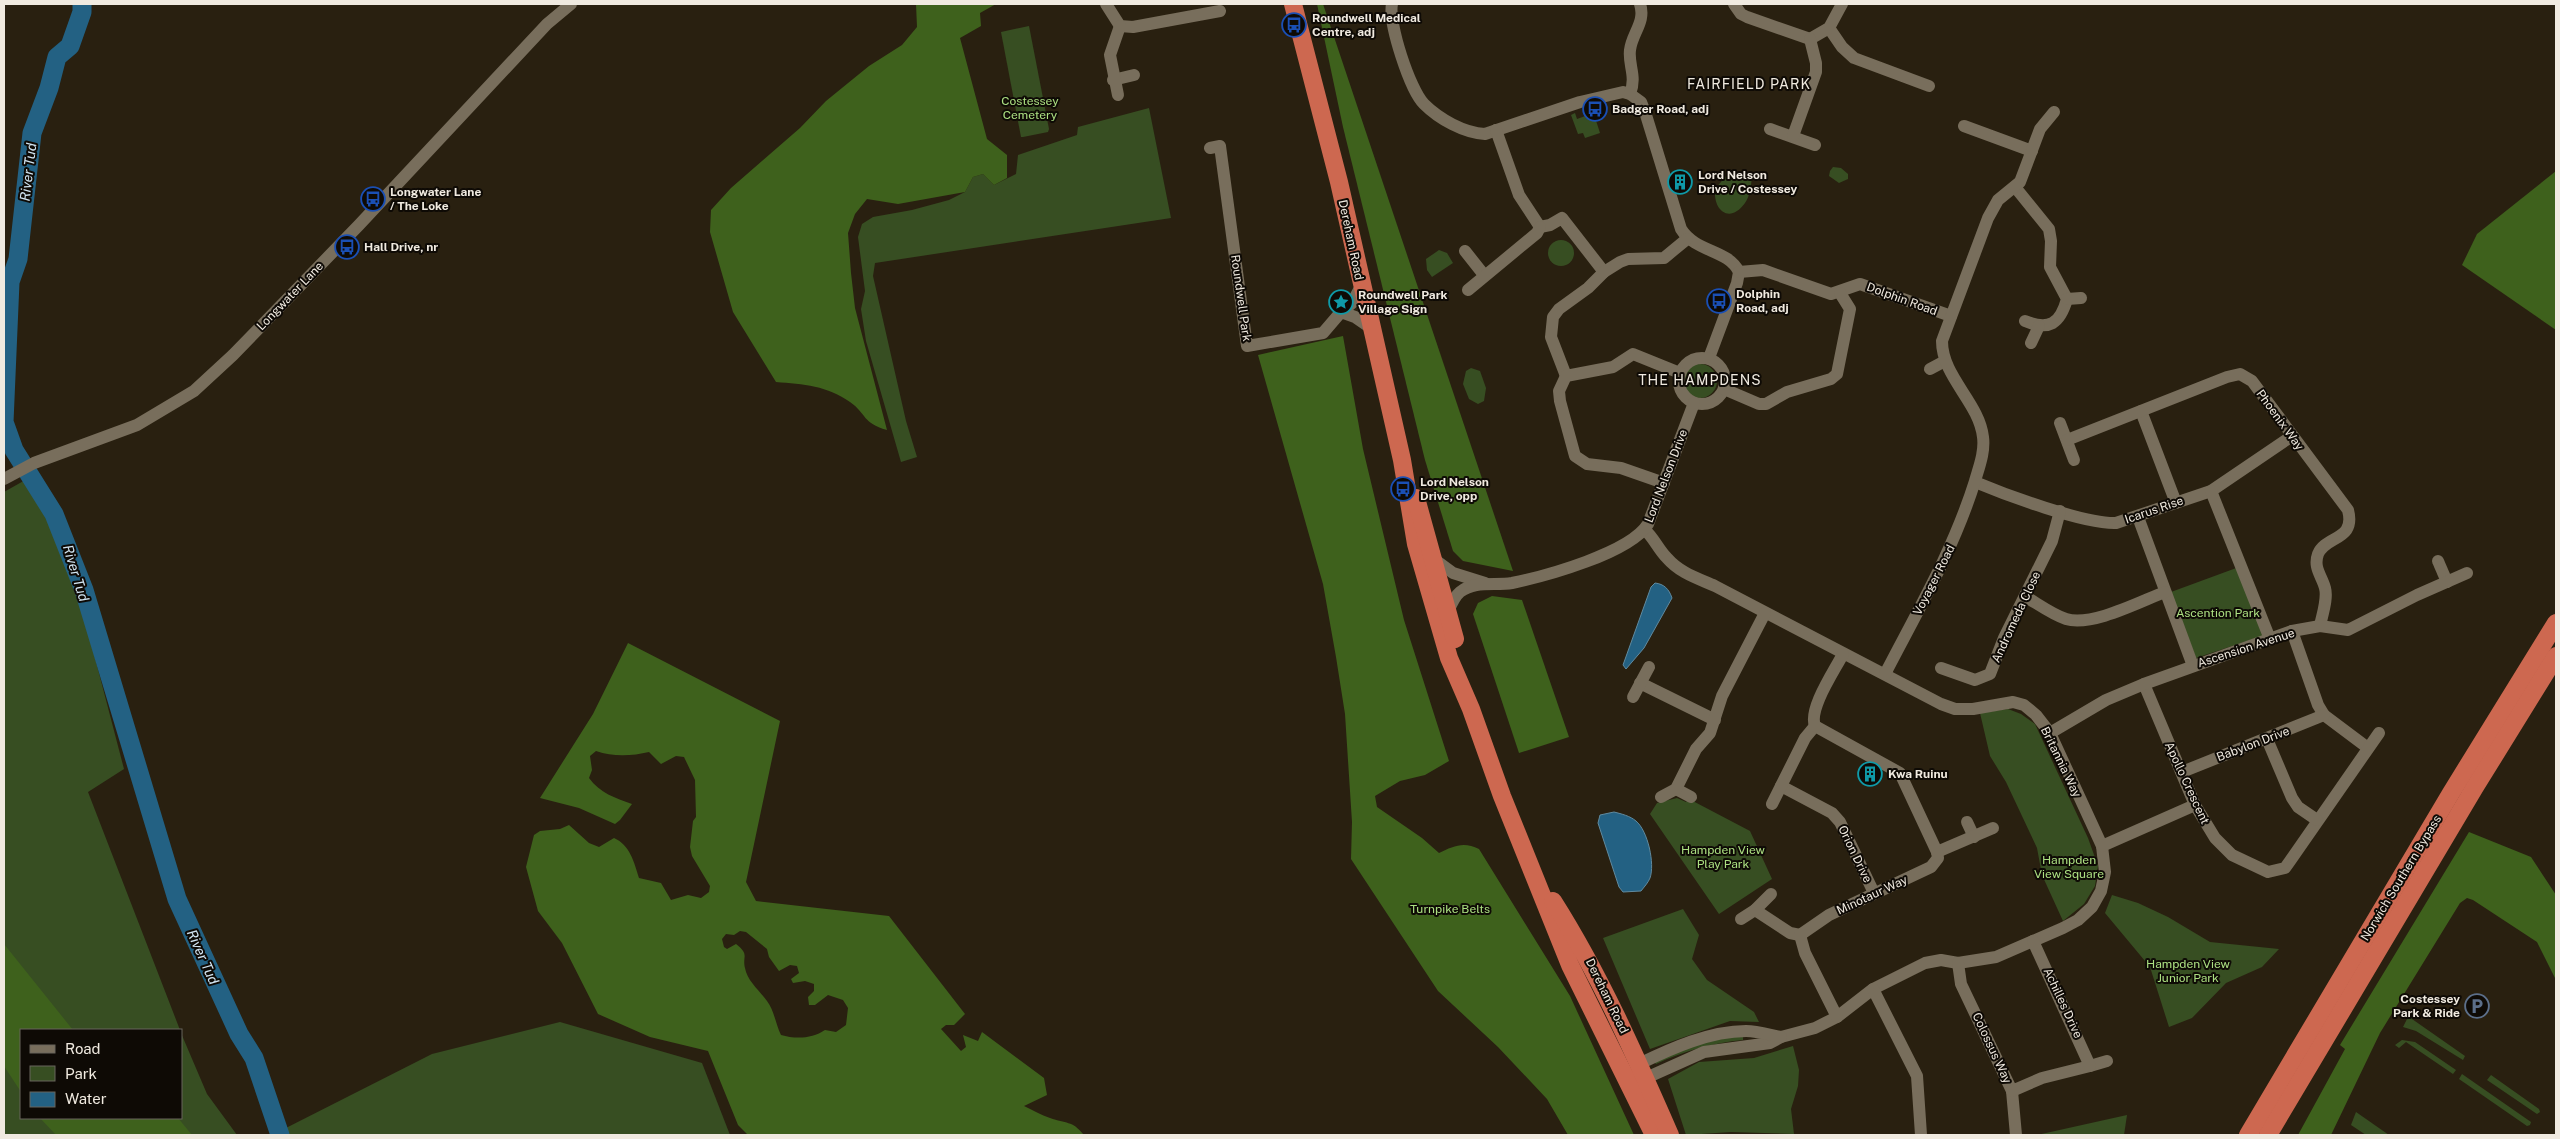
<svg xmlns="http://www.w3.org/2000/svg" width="2560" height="1139" font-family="'Public Sans',sans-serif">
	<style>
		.green { fill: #374e22 }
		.forest { fill: #3e611c; fill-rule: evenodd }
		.water { fill: #236183; stroke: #608a9f }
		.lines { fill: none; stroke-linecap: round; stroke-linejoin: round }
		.river { stroke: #236183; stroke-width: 19 }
		.minor { stroke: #786e5c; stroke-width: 12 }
		.highway { stroke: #cd6850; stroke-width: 18 }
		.labels { text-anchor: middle; stroke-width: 4; stroke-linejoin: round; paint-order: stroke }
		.poi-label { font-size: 12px; font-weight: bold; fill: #f0eae0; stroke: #0e0a05; text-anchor: start }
		.park-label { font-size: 12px; fill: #ace082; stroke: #0e0a05 }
		.street-label { font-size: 12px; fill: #f0eae0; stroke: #0e0a05 }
		.neighbourhood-label { font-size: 14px; letter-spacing: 1px; fill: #f0eae0; stroke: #0e0a05 }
		.water-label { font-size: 14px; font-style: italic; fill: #d2e5f2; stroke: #0e0a05 }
	</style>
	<rect width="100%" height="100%" fill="#292010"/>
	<!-- green -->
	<g class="green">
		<path d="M1029,26l20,103 -1,3 -25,5h-2l-20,-105z"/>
		<path d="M1149,108l22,110 -296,45 -2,13 33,145 11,36 -16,5 -35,-121 -5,-32 4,-18 -7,-54 4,-13 11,-7 39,-7 37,-10 16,-8 8,-15 10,-3 11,11 22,-11 2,-19 59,-20 1,-8z"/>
		<path d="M1592,108l8,25 -15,5 -2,-5 -5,1 -7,-19 4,-2 2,6 11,-4 -2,-5z"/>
		<path d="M1833,167l8,1 7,6v5l-9,4 -10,-7 1,-5z"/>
		<path d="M1735,172l3,5 8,4 6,-5c-1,10 -2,20 -7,27 -15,21 -32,8 -30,-14l11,-13z"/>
		<circle cx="1561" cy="253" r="13"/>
		<path d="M1439,250l8,3 6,10 -21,14 -5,-7 -1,-11z"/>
		<circle cx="1700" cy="381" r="17"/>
		<path d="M1471,368l9,3 6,17 -2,13 -6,3 -9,-5 -6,-15 3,-13z"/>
		<path d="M27,479l22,33 21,50 54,207 -36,23 92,238h-159v88h160v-85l26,61 30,41h-233v-643z"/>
		<path d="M2239,567l26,68 -69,23 -25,-66z"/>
		<path d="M2008,709l13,5 14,10 53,114 10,28 -3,20 -11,18 -21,17 -21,-46 -5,-27 -31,-66 -16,-26 -10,-43z"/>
		<path d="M1677,798l9,4 3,-3 61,32 22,48 -53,35 -69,-100 7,-11z"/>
		<path d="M2112,895l26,8 30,14 42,25 69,7 -17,18 -36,16 -34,35 -23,9 -19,-60 -45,-54z"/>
		<path d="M1683,909l16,26 -7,24 15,21 47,32 5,10 -29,-1 -80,28 -47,-111z"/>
		<path d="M2411,1011l2,1 -1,7 53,37 -2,4 -47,-29 -13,-4z"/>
		<path d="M560,1022l142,41 28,72h-448l-2,-4 152,-77z"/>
		<path d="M1743,1034v6c-31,3 -59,11 -87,24l-2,-2 45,-19z"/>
		<path d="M2402,1040l13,2 41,28 -3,4 -47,-32 -7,6 -4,-3z"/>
		<path d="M1793,1046l6,24 -1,16 -7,23 3,25 -63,-2 -45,3 -18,-56 31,-17 55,-4z"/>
		<path d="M2462,1074l69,48 -1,3 -3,1 -68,-47z"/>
		<path d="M2491,1075l48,34 1,3 -3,2 -50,-34z"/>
		<path d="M2356,1112l33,23h-23l-15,-10z"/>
		<path d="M2127,1115l-3,20h-87z"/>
	</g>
	<!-- forest -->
	<g class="forest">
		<path d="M916,4h80l-16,9 1,13 -21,12 27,101 20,16v23l-13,7 -11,-11 -10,3 -8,15 -67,12 -31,-5 -12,15 -7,19 3,40 4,35 32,122c-25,-7 -20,-16 -37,-28 -22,-16 -47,-18 -74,-20l-43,-70 -23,-80 1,-22 20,-22 69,-60 26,-27 43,-35 33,-21 15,-18z"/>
		<path d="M1317,4h6l190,567 -50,-10 -10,-10 -28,-91 -82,-333z"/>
		<path d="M2556,171v159l-94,-65 15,-31z"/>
		<path d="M1343,336l20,113 41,171 45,141 -24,14 -25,6 -25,15 2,11 45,31 17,15c14,-7 25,-12 40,-4l91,147 64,139h-66l-21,-36 -49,-52 -60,-56 -87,-132 1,-37 -7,-108 -9,-57 -13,-73 -65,-229z"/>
		<path d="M1492,596l30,4 47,137 -50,16 -46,-139 5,-11z"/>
		<path d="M628,643l152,78 -34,161 10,19 133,15 76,98 -11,11h-8l-5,4 20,22 5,-4 -3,-12 15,6 4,-9 62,46 3,17 -23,11c9,4 17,9 26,12 16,6 22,2 34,17h-336l-10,-10 -30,-74 -58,-14 -52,-23 -36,-71 -24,-32 -12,-44 8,-32 6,-4 20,-2 9,-4 20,18 10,4 15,-9c16,7 20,24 25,40l22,5 10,17 17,-5 13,3 8,-6 1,-6 -18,-30 -2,-9 3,-26 3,-4 -1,-37 -11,-23 -8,-1 -15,8 -12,-12c-17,4 -36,5 -53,-1l-6,5 2,14 -3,8c11,15 26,20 43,26l-12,16 -5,4 -36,-16 -39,-10 53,-84zM740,931l6,1 21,17 2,8 10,14 11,-6 7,1 2,7 -8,6 2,4 12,-2 9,3v7l-6,6 1,8h6l13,-10 15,5 5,8 -2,17 -10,7 -11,-2c-13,9 -30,9 -44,5 -5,-10 -7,-25 -14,-34 -6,-9 -20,-20 -22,-33 -3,-12 5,-13 -9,-24l-9,5 -3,-2 -2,-8 4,-5 8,1z"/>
		<path d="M2469,832l62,25 25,38v85l-19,-38 -64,-42 -6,-2 -7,5 -80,130 -49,102h-33l47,-86 -5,-4z"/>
		<path d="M4,944l69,86h-52v62l-17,-26z"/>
		<path d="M40,1118h138l14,17h-136z"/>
	</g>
	<!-- water -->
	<g class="water">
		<path d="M1655,583c9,1 14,6 17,15l-28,50 -18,21 -3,-4 28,-78z"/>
		<path d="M1614,812c8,2 16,4 22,9 12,10 19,43 14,57 -2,5 -6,9 -9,13l-18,1 -4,-5 -21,-64 2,-8z"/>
	</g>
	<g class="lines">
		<!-- river -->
		<path class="river" d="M82,4v8l-12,34 -13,11 -8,31 -17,45 -14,126 -8,23 -6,140 10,28 40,64 30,76 93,309 62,135 15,24 26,77"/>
		<!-- minor -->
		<g class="minor">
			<path d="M1106,4l14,22 13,1 87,-16"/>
			<path d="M1392,4c-4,19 18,86 32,100 15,15 40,29 61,30l95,-32 43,-10 7,2 11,8 5,13 35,114c15,24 47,20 58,43l-2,11 -28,75"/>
			<path d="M1734,4l7,10 6,3 63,22"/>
			<path d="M1829,28l13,19 12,11 75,28"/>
			<path d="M1810,39l19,-11 13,-24"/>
			<path d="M1113,80l21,-5"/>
			<path d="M1630,94c7,-18 -2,-29 0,-44 2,-17 16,-28 10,-46"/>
			<path d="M1118,95l-8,-40 10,-29"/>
			<path d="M1964,126l68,25"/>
			<path d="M1770,129l45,16"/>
			<path d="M1496,130l23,65 21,32"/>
			<path d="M1793,136l23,-64v-9l-6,-24"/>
			<path d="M1210,148l10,-2 27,200 76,-13 18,-21 11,-9 9,-17"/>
			<path d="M2015,187l34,42 2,12 -1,26 17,32c-7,25 -18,32 -42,22"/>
			<path d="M1540,227l10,-2 12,-7 42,54"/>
			<path d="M1465,251l19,24"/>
			<path d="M1739,272l24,-2 68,24 29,-10 91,32"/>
			<path d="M1468,290l69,-57 3,-6"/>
			<path d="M2067,299l14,-1"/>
			<path d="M1341,312l14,5 16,11"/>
			<path d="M2031,343l8,-17"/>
			<circle cx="1702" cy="381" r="23"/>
			<path d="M1930,369l15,-8"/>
			<path d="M1566,376l-15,-39 2,-20 6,-8 29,-21 16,-16 16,-10 8,-3 36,-1 23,-19"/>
			<path d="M1724,389l35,15h7l21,-12 44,-13 6,-5 13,-65 -10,-16"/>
			<path d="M2141,411l35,92"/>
			<path d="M2060,423l14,37"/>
			<path d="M2067,440l160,-63 13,-3 12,7 96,129c8,31 -22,25 -30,44 -5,14 4,22 7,34 3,11 -3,27 -5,38"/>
			<path d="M4,479l30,-16 103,-38 57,-34 39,-36 126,-130 188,-201 24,-20"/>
			<path d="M1975,482c31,13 109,42 141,41l95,-32 81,-55"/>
			<path d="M1664,483l-43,-15 -34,-4 -12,-8 -15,-55 -1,-10 7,-15 47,-9 20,-13 47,19"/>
			<path d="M2211,491l59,148"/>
			<path d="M2138,517l55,149"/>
			<path d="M1645,530c9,8 13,19 22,28 13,15 30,20 48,28l226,118 14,5h18l40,-7 11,3 12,10 14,18 52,113 3,26 -4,19 -9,16 -14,13 -15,8 -67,29 -38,6 -17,-3 -16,3 -52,26 -36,28 -22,11 -34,9 -11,6 -66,9 -58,26"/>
			<path d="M1434,559l19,14 32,10"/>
			<path d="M2438,561l9,21"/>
			<path d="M2026,597c12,7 27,18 40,22 26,8 75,-18 99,-27"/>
			<path d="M1448,612c3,-7 6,-15 12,-20 15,-12 35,-6 52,-9 34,-7 118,-30 136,-59l46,-121"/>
			<path d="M2292,631l26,74 6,10 44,33"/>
			<path d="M1941,668l34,12 15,-6 14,-36 48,-97 8,-30"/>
			<path d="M1885,674c33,-64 68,-123 90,-193 4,-14 10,-29 8,-44 -4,-35 -41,-60 -41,-96l46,-123 10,-18 22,-18 20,-53 14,-17"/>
			<path d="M1640,683l75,37"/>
			<path d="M2144,684l51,121 20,33 17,17 36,17 17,-4 5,-7 89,-128"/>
			<path d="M1633,697l16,-30"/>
			<path d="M2050,733l56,-33 38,-16 148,-53 28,-5 28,4 69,-35 50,-22"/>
			<path d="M2267,739l25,59 6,9 19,13"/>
			<path d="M2182,772l142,-57"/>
			<path d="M1781,786l51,27 8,9 34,71"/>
			<path d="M1676,789l15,8"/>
			<path d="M1661,797l15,-8 20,-40 14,-16 12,-37 43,-83"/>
			<path d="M1772,804l33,-66 10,-12"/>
			<path d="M1967,822l7,15"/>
			<path d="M2102,846l93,-41"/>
			<path d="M1937,852l56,-24"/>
			<path d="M1755,910l35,23 10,2"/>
			<path d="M1741,919l14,-9 16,-16"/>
			<path d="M1958,963l3,21 51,107 4,44"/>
			<path d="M1873,989l44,87 4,59"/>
			<path d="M1837,1017l-32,-64 -5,-18 29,-20 102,-48 7,-9 -1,-6 -37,-79 -85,-47c-7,-17 20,-56 28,-72"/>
			<path d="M1639,1064c33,-16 71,-33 107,-33 12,0 24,4 35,6"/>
			<path d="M2090,1066l17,-5"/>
			<path d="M2012,1091l30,-13 48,-12 -57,-125"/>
		</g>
		<!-- highway -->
		<g class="highway">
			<path d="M1293,4l46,178 63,278 14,84 33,114 22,51 31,87 68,169 84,170"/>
			<path d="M1416,498l39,141"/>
			<path d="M1553,901c47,74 82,154 117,234"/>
			<path d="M2248,1135l203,-342 105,-170"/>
			<path d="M2268,1135l207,-348 81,-131"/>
		</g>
	</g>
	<!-- icons -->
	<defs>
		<g id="bus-ring" transform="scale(1.25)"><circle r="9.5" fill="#0e0a05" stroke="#1a4fb4" stroke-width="1.5"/><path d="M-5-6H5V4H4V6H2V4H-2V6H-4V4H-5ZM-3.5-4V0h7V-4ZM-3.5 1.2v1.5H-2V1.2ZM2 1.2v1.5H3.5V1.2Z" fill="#1a4fb4"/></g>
		<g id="building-ring" transform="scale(1.25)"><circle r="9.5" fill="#0e0a05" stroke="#0f9aa8" stroke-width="1.5"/><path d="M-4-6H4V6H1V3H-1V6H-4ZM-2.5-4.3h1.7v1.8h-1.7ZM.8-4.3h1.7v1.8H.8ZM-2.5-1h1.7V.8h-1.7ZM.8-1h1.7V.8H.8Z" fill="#0f9aa8"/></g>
		<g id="sight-ring" transform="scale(1.25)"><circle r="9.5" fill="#0e0a05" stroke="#0f9aa8" stroke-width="1.5"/><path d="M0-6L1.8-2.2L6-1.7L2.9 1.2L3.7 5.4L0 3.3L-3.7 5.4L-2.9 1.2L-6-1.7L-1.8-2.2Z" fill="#0f9aa8"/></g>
		<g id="parking-ring" transform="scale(1.25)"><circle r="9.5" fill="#0e0a05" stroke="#5c6f8a" stroke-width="1.5"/><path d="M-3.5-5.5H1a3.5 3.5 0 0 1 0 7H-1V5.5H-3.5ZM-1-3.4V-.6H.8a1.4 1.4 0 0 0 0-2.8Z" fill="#5c6f8a"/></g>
	</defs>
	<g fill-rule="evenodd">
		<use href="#bus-ring" x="1294" y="25"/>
		<use href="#bus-ring" x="1595" y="109"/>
		<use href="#building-ring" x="1680" y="182"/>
		<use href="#bus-ring" x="373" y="199"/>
		<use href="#bus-ring" x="347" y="247"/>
		<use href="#bus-ring" x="1719" y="301"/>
		<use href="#sight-ring" x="1341" y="302"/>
		<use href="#bus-ring" x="1403" y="489"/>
		<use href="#building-ring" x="1870" y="774"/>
		<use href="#parking-ring" x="2477" y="1006"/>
	</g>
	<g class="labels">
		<!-- poi labels -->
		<g class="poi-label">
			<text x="1312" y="22">Roundwell Medical<tspan x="1312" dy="14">Centre, adj</tspan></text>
			<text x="1612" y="113">Badger Road, adj</text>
			<text x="1698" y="179">Lord Nelson<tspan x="1698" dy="14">Drive / Costessey</tspan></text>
			<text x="390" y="196">Longwater Lane<tspan x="390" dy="14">/ The Loke</tspan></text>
			<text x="364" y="251">Hall Drive, nr</text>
			<text x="1736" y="298">Dolphin<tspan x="1736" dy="14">Road, adj</tspan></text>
			<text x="1358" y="299">Roundwell Park<tspan x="1358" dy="14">Village Sign</tspan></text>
			<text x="1420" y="486">Lord Nelson<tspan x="1420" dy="14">Drive, opp</tspan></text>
			<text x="1888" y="778">Kwa Ruinu</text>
			<text x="2460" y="1003" text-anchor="end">Costessey<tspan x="2460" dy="14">Park &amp; Ride</tspan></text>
		</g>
		<!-- park labels -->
		<g class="park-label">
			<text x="1030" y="105">Costessey<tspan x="1030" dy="14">Cemetery</tspan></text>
			<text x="2218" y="617">Ascention Park</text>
			<text x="1723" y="854">Hampden View<tspan x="1723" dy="14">Play Park</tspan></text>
			<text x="2069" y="864">Hampden<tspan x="2069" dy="14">View Square</tspan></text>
			<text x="1450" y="913">Turnpike Belts</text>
			<text x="2188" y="968">Hampden View<tspan x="2188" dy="14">Junior Park</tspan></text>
		</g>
		<!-- street labels -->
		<g class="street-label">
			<text transform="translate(1351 240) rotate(78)" y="4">Dereham Road</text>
			<text transform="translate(290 296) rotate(-46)" y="4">Longwater Lane</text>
			<text transform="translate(1241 298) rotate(82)" y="4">Roundwell Park</text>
			<text transform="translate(1902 299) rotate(20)" y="4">Dolphin Road</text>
			<text transform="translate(2280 420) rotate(54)" y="4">Phoenix Way</text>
			<text transform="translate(1666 476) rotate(-69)" y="4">Lord Nelson Drive</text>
			<text transform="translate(2154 510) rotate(-19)" y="4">Icarus Rise</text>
			<text transform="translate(1934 580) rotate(-63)" y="4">Voyager Road</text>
			<text transform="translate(2016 617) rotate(-65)" y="4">Andromeda Close</text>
			<text transform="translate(2246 648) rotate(-18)" y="4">Ascension Avenue</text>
			<text transform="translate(2253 744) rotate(-21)" y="4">Babylon Drive</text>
			<text transform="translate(2061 762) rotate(64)" y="4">Britannia Way</text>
			<text transform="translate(2187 783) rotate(65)" y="4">Apollo Crescent</text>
			<text transform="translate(1855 854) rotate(64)" y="4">Orion Drive</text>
			<text transform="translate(2401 878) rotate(-59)" y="4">Norwich Southern Bypass</text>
			<text transform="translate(1872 895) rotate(-25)" y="4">Minotaur Way</text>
			<text transform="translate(1607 996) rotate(64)" y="4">Dereham Road</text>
			<text transform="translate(2063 1003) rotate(65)" y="4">Achilles Drive</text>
			<text transform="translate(1992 1048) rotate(65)" y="4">Colossus Way</text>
		</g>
		<!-- neighbourhood labels -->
		<g class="neighbourhood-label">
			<text x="1749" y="89">FAIRFIELD PARK</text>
			<text x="1700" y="385">THE HAMPDENS</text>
		</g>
		<!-- water labels -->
		<g class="water-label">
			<text transform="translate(28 172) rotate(-83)" y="5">River Tud</text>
			<text transform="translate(76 573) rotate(73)" y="5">River Tud</text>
			<text transform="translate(203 957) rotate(66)" y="5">River Tud</text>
		</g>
	</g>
	<!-- border -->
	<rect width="2560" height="1139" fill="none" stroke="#f0eae0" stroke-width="10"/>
	<!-- legend -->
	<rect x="20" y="1029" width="162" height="90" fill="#0e0a05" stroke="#68645d"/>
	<rect x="30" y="1045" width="25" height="8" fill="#786e5c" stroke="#68645d"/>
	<text x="65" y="1054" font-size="15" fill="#f0eae0">Road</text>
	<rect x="30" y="1066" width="25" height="15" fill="#374e22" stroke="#68645d"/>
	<text x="65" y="1079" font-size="15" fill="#f0eae0">Park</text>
	<rect x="30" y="1092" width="25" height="15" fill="#236183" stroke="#68645d"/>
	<text x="65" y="1104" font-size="15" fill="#f0eae0">Water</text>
</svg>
